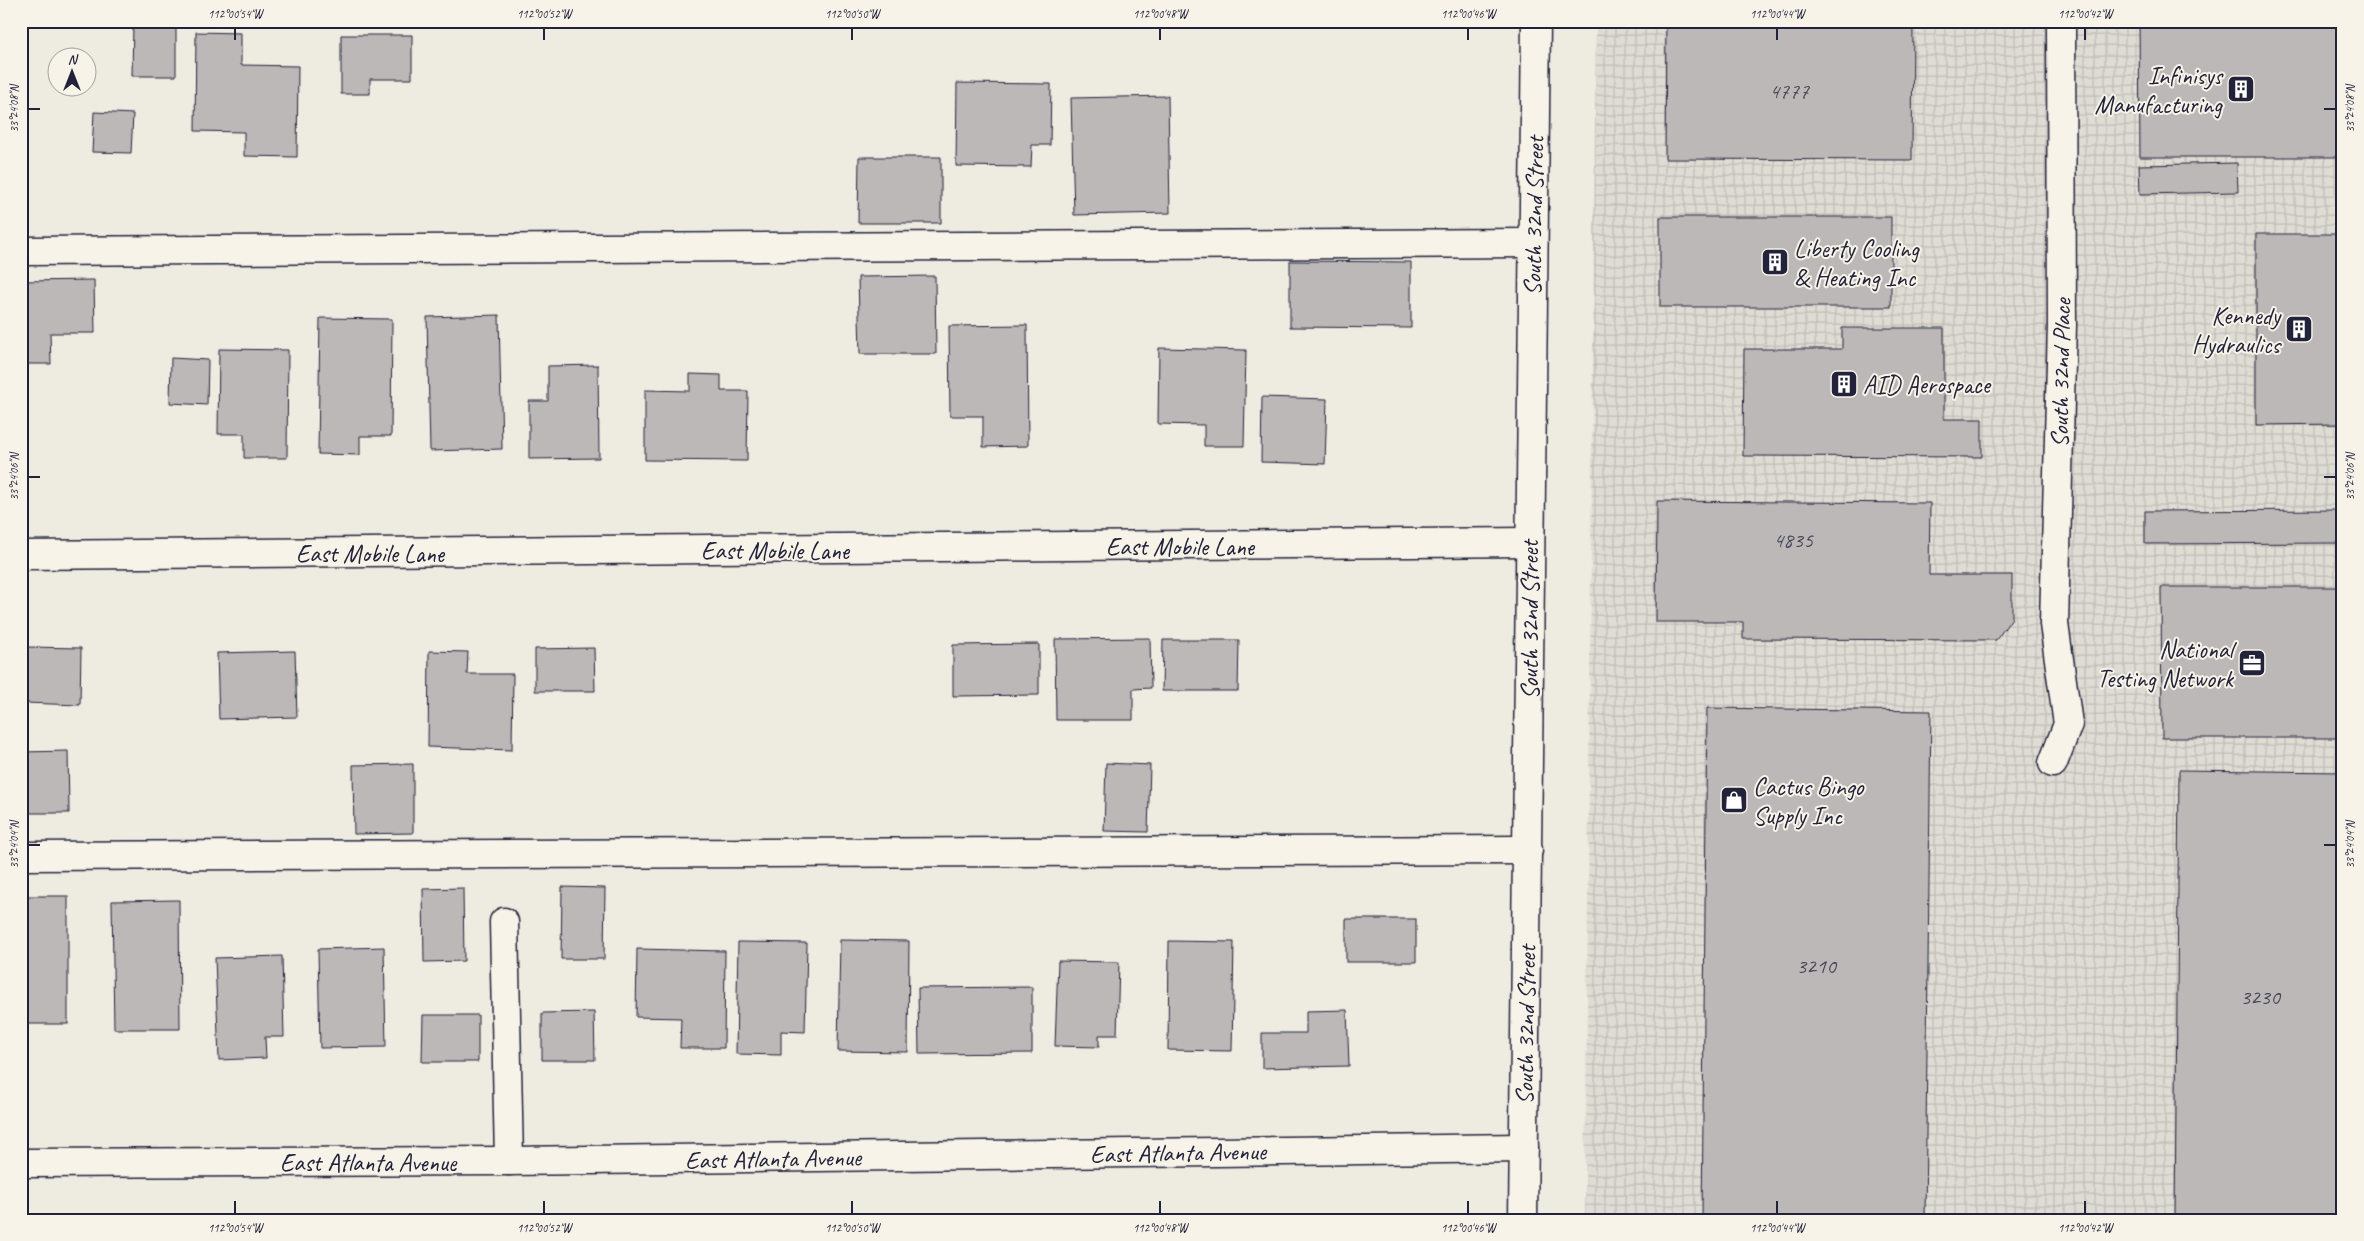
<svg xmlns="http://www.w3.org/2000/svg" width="2364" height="1241" font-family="Caveat,sans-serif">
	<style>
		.industrial { fill: url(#industrial-grid) }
		.building { fill: #bbb8b7; stroke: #22223b }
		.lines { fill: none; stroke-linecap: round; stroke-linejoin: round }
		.minor-casing { stroke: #22223b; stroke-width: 31 }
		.major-casing { stroke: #22223b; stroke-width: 31 }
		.minor { stroke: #f7f3e8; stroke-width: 28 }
		.major { stroke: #f7f3e8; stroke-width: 28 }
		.ticks { fill: none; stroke: #22223b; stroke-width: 2 }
		.labels { text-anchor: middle; stroke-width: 4; stroke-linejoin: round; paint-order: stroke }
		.number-label { font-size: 22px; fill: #48485a }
		.poi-label { font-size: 25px; fill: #22223b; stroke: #f7f3e8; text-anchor: end }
		.street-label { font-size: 25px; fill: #22223b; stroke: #f7f3e8 }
		.neatline { fill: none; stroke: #22223b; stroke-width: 2 }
		.ticks-label { font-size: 12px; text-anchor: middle; fill: #22223b }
	</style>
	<defs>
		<pattern id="industrial-grid" width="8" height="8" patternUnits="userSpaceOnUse" patternTransform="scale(1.25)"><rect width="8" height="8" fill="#dfdcd4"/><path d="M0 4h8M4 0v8" fill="none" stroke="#bfbcb7"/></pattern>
	</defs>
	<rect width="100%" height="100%" fill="#eeebe1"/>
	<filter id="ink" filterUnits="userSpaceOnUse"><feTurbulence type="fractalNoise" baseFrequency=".02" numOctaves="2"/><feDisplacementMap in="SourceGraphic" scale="10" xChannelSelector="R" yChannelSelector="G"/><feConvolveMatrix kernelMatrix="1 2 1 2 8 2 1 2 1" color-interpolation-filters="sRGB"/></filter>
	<g filter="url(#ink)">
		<!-- industrial -->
		<path class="industrial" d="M1596,21h747v1199h-758z"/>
		<!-- building -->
		<g class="building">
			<path d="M1666,21h247l-1,139 -247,-1z"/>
			<path d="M2139,21h204v136h-203z"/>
			<path d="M133,22l43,1v53h-44z"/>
			<path d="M196,32l45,1v32l57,1 -1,91 -53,-1v-24l-49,-1z"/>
			<path d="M341,35h71v44h-42v15h-29z"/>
			<path d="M957,83l94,1 -1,61h-18l-1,22 -75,-1z"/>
			<path d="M1168,96l2,117 -96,2 -3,-117z"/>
			<path d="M94,112l39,2 -2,39 -39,-1z"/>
			<path d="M859,157h82v66h-83z"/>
			<path d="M2237,163l1,29 -98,2 -1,-29z"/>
			<rect x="1660" y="217" width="231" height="90"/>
			<path d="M2256,234h87v190l-87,1z"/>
			<path d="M1290,261l121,1v66l-121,-1z"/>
			<path d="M935,276l1,78h-76l-2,-77z"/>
			<path d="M94,280l1,53h-45l1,31h-27l-1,-83z"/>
			<path d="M499,315l3,134 -72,2 -3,-134z"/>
			<path d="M320,318l72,1 -1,117h-31v19l-42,-1z"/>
			<path d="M1027,325l1,121 -45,1v-31h-33l-1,-90z"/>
			<path d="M1842,328h102v91h38v38l-239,-1 1,-107h98z"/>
			<path d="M1159,348l87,2 -2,96h-40v-21l-46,-1z"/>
			<path d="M219,349l69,1 -1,108h-43v-24h-26z"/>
			<path d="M171,358l37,2 -1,45 -37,-2z"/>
			<path d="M598,365l1,93 -70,1v-58h19v-35z"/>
			<path d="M690,374l31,1v16h27l-1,70 -102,-1v-70l45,1z"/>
			<path d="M1262,397l65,2 -2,65 -64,-2z"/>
			<path d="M1657,501l273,2 -1,72h83v43l-16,22 -253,-1v-17h-87z"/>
			<path d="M2343,510v33l-198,1v-33z"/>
			<path d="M2161,587h182v151h-181z"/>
			<path d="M1150,638l1,50 -18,1v31h-77l-1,-81z"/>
			<path d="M1163,640h76l-1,51h-76z"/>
			<path d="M1039,644v51l-86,1v-51z"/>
			<path d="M26,647l55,1 -1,57 -56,-2z"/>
			<path d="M594,648l1,43h-60v-42z"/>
			<path d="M295,651l2,66 -78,2 -2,-66z"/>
			<path d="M429,651l39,1 -1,22h46l-1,76 -84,-3z"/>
			<path d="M1707,708l224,3 -6,509h-223z"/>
			<path d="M68,751l1,62h-48v-61z"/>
			<path d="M1106,763l44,2 -2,67 -44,-1z"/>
			<path d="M413,764v69l-59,1 -1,-69z"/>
			<path d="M2179,770l164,2v448h-168z"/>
			<path d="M562,887l43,1 -1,71h-43z"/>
			<path d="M463,888l1,73 -40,1 -1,-73z"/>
			<rect x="21" y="896" width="47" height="128"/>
			<path d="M179,900l1,129h-66l-2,-128z"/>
			<rect x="1346" y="919" width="70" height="43"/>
			<path d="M840,940l69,1 -1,111 -70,-1z"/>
			<path d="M1169,941l65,1 -2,109 -64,-1z"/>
			<path d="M738,942l69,1 -2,89 -24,-1v24l-45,-1z"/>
			<path d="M384,947l2,100 -66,1 -2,-99z"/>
			<path d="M637,949l88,2 -1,97h-44l1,-30 -45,-1z"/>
			<path d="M282,956l2,81h-19l1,21 -47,2 -4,-102z"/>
			<path d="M1058,961l61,1 -2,73h-18v12l-44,-1z"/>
			<path d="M1032,987v66l-113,1 -1,-66z"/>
			<path d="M1347,1010l2,56 -87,2v-35h44v-22z"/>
			<path d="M594,1012l1,48h-53v-47z"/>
			<path d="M423,1015h55v47h-56z"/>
		</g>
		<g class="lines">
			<!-- minor casing -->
			<g class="minor-casing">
				<g id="minor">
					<path d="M21,251l1512,-8"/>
					<path d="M21,555l1508,-13"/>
					<path d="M2053,763l15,-39 -14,-100 8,-299 -1,-304"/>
					<path d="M21,856l1507,-6"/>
					<path d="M504,922l5,239"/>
					<path d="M21,1163l488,-2 1015,-13"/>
				</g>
			</g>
			<!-- major casing -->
			<g class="major-casing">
				<path id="major" d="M1523,1220l13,-1199"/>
			</g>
			<!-- minor -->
			<use href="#minor" class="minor"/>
			<!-- major -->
			<use href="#major" class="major"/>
		</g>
	</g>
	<!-- ticks -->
	<path class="ticks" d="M235,28v12M544,28v12M852,28v12M1160,28v12M1468,28v12M1777,28v12M2085,28v12M28,109h12M2324,109h12M28,477h12M2324,477h12M28,845h12M2324,845h12M235,1201v13M544,1201v13M852,1201v13M1160,1201v13M1468,1201v13M1777,1201v13M2085,1201v13"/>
	<!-- icons -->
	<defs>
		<g id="building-square" transform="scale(1.4375)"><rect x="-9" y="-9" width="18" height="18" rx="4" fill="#22223b" stroke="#f7f3e8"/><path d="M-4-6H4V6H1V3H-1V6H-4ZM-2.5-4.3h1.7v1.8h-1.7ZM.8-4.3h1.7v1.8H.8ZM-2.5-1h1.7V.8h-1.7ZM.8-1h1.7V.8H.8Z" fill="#fff"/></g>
		<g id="office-square" transform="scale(1.4375)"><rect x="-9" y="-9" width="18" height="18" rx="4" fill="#22223b" stroke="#f7f3e8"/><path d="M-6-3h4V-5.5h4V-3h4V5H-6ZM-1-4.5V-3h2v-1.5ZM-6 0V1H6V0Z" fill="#fff"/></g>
		<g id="shop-square" transform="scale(1.4375)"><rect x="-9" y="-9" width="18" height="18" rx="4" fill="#22223b" stroke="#f7f3e8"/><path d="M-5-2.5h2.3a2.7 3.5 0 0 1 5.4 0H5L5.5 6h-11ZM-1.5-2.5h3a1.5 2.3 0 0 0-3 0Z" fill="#fff"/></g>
	</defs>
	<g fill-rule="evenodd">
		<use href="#building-square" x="2241" y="89"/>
		<use href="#building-square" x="1775" y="262"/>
		<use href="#building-square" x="2299" y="329"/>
		<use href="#building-square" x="1844" y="384"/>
		<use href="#office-square" x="2252" y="663"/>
		<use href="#shop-square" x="1734" y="800"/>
	</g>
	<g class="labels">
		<!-- number labels -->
		<g class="number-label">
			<text x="1789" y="98">4777</text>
			<text x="1793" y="547">4835</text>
			<text x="1816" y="973">3210</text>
			<text x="2260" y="1004">3230</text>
		</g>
		<!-- poi labels -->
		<g class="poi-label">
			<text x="2222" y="84">Infinisys<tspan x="2222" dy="29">Manufacturing</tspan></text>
			<text x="1794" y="257" text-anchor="start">Liberty Cooling<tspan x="1794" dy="29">&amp; Heating Inc</tspan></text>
			<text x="2280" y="324">Kennedy<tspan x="2280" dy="29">Hydraulics</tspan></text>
			<text x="1863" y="393" text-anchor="start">AID Aerospace</text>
			<text x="2233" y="658">National<tspan x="2233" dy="29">Testing Network</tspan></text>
			<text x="1753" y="795" text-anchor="start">Cactus Bingo<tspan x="1753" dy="29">Supply Inc</tspan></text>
		</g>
		<!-- street labels -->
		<g class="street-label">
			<text transform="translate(1533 216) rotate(-89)" y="9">South 32nd Street</text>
			<text transform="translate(2060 373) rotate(-89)" y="9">South 32nd Place</text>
			<text x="1180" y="555">East Mobile Lane</text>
			<text x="775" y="559">East Mobile Lane</text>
			<text x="370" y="562">East Mobile Lane</text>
			<text transform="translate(1529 620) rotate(-90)" y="9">South 32nd Street</text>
			<text transform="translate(1525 1025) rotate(-89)" y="9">South 32nd Street</text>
			<text transform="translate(1178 1152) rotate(-1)" y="9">East Atlanta Avenue</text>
			<text transform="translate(773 1158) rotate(-1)" y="9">East Atlanta Avenue</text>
			<text x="368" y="1171">East Atlanta Avenue</text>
		</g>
	</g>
	<!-- margin -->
	<rect width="2364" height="1241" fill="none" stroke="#f7f3e8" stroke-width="55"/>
	<!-- north arrow -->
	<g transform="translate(72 72)"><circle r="24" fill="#f7f3e8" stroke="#a29fa3"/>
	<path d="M0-4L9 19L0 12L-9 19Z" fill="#22223b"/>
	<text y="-8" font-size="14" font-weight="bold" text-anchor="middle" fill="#22223b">N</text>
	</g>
	<rect x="28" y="28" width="2308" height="1186" class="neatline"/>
	<g class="ticks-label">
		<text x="235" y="18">112°00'54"W</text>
		<text x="544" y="18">112°00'52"W</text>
		<text x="852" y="18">112°00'50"W</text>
		<text x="1160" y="18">112°00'48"W</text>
		<text x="1468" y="18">112°00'46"W</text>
		<text x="1777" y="18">112°00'44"W</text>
		<text x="2085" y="18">112°00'42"W</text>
		<text transform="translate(14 109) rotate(-90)" y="4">33°24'08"N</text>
		<text transform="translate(2350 109) rotate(-90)" y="4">33°24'08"N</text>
		<text transform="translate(14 477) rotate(-90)" y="4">33°24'06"N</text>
		<text transform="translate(2350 477) rotate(-90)" y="4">33°24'06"N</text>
		<text transform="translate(14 845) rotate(-90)" y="4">33°24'04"N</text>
		<text transform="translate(2350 845) rotate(-90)" y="4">33°24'04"N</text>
		<text x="235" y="1232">112°00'54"W</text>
		<text x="544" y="1232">112°00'52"W</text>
		<text x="852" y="1232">112°00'50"W</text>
		<text x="1160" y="1232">112°00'48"W</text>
		<text x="1468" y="1232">112°00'46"W</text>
		<text x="1777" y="1232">112°00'44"W</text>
		<text x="2085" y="1232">112°00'42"W</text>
	</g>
</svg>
